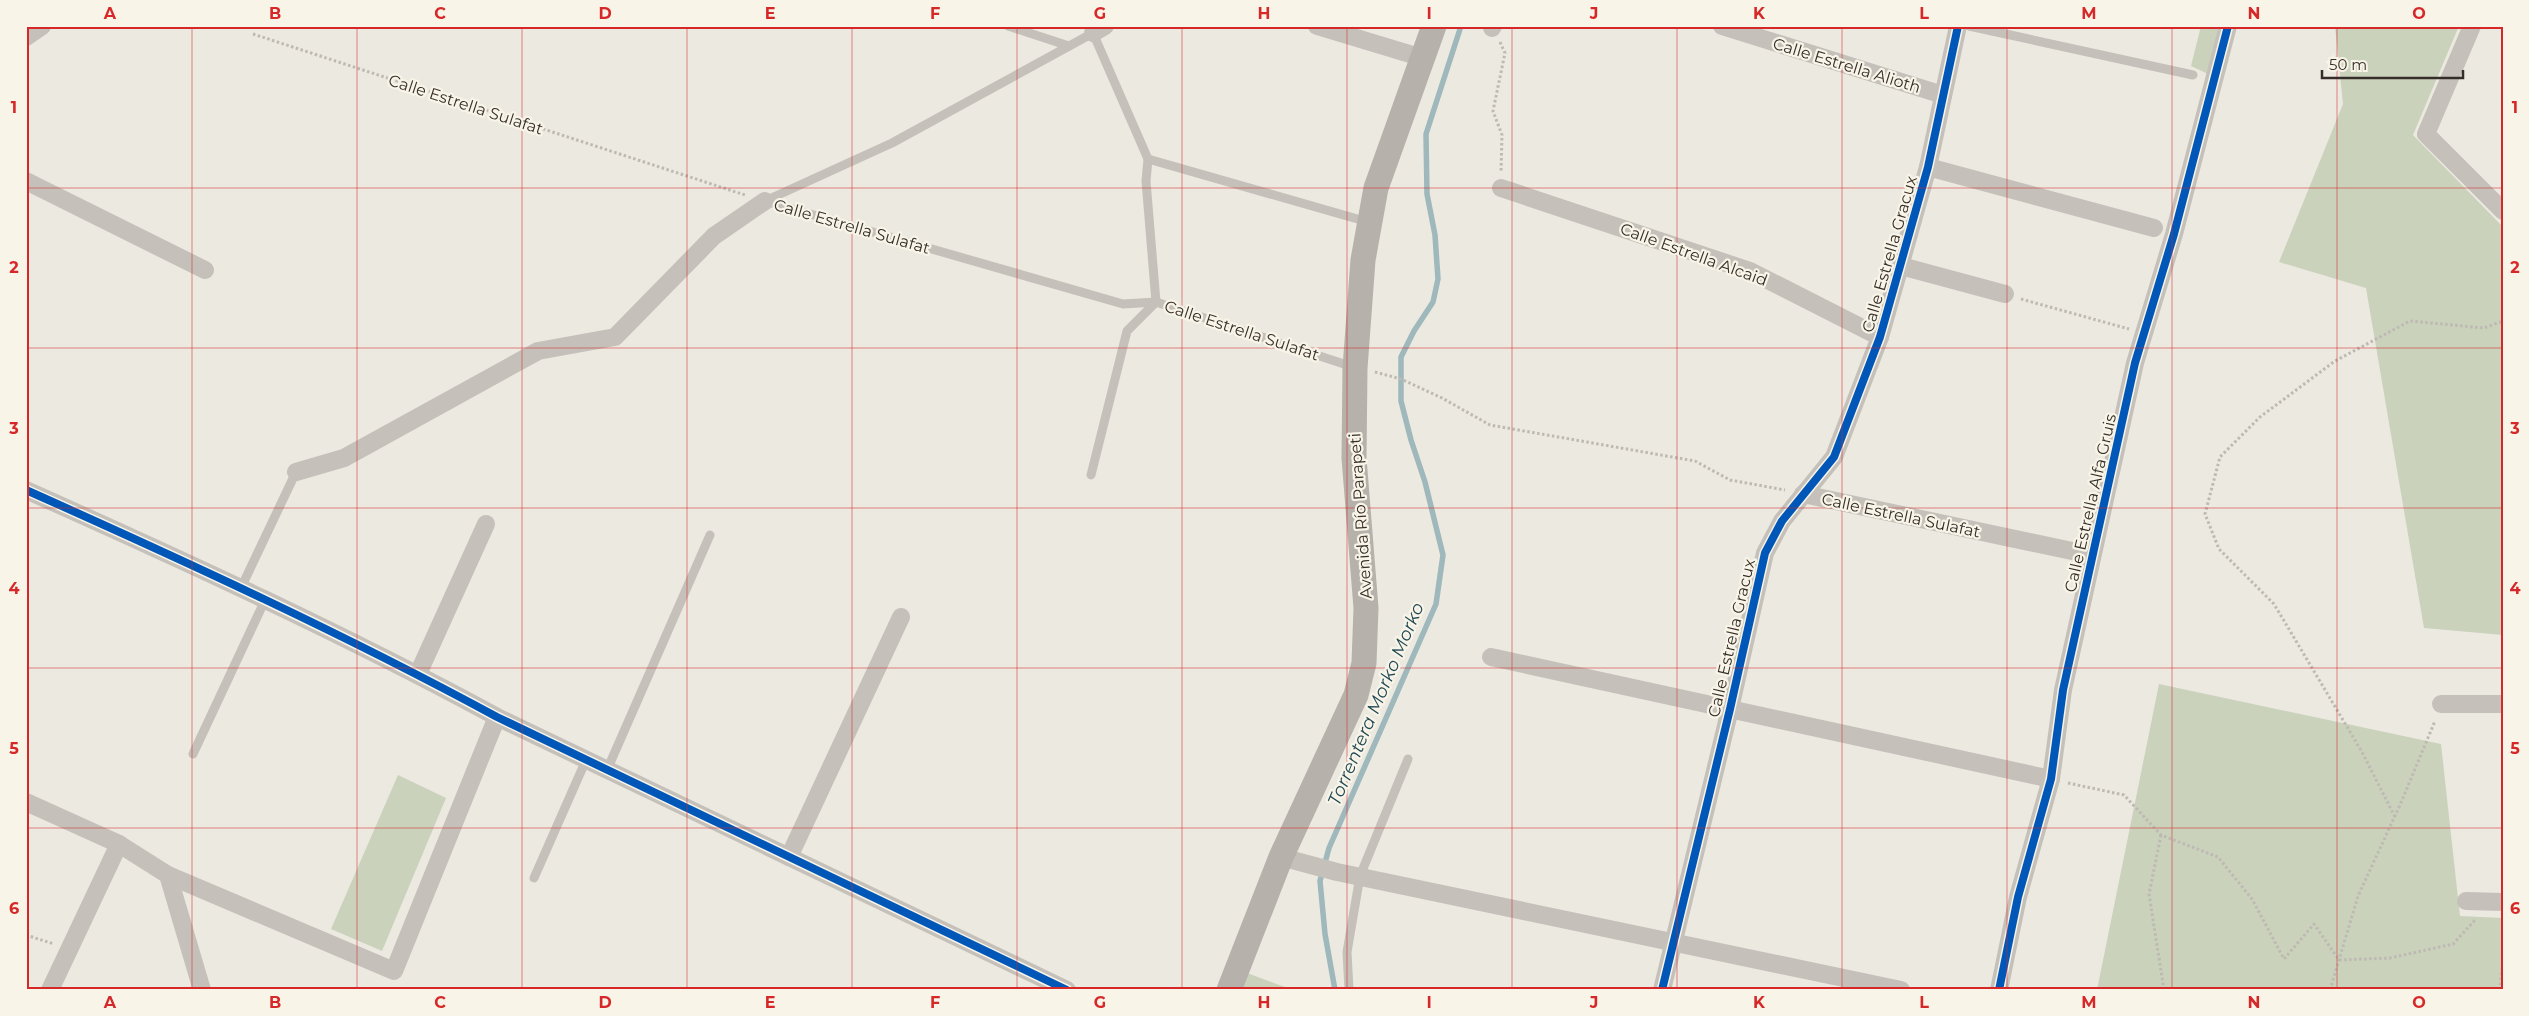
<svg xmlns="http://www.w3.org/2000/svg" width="2529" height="1016" font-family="Montserrat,sans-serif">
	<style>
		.green { fill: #cad2bc }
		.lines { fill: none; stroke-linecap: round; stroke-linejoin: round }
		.stream { stroke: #9eb8bc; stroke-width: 5.5 }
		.path { stroke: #beb9b2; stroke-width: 3; stroke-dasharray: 2.5 2.5; stroke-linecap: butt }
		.lane { stroke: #c5c1ba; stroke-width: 9 }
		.street { stroke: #c5c1ba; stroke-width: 18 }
		.secondary { stroke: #b6b1aa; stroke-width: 25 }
		.cycleway-casing { stroke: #f8f4e8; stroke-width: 11 }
		.cycleway { stroke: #0057b8; stroke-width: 8 }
		.grid { fill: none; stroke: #d62828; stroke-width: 1; stroke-opacity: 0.55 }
		.labels { text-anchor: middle; stroke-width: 4.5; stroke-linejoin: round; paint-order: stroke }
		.street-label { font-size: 16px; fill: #352e28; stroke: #f8f4e8 }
		.water-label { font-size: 18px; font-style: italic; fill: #204955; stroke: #f8f4e8 }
		.neatline { fill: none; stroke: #d62828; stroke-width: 2 }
		.grid-label { font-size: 16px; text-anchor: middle; font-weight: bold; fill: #d62828 }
	</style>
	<rect width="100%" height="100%" fill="#ece9e1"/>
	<!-- green -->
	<g class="green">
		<path d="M2201,26h22l-13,49 -19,-9z"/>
		<path d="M2335,26h124l-46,109 90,92v408l-79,-7 -58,-340 -87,-26 64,-158z"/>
		<path d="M2159,684l282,60 19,172 43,2v72h-406z"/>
		<path d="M398,775l48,23 -64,153 -51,-22z"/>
		<path d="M1247,973l46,17h-52z"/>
	</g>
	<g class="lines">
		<!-- stream -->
		<path class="stream" d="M1335,990l-10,-56 -5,-53 9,-33 107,-244 7,-49 -18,-73 -14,-42 -10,-39v-44l13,-26 19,-29 5,-23 -3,-44 -8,-41 -1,-60 35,-108"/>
		<!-- path -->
		<g class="path">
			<path d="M253,34l492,161"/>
			<path d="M1500,42l5,11 -12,58 9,24 -1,37"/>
			<path d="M2021,299l108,30"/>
			<path d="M1375,372l26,7 41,19 48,27 205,36 35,19 55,10"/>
			<path d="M2068,783l56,12 37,40 57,22 34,42 32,60 30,-35 25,36 51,-2 63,-14 23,-25"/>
			<path d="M2395,817l-33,-65 -88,-148 -55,-55 -14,-35 15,-57 40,-40 75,-56 75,-40 74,7 19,-7"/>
			<path d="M2161,835l-12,59 15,96"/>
			<path d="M26,935l28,9"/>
			<path d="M2330,990l28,-94 42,-91 35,-84"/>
			<path d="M2500,990l3,-31"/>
		</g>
		<!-- lane -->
		<g class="lane">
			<path d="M1008,26l61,20"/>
			<path d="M1969,26l224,49"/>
			<path d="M1148,159l220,63"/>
			<path d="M765,201l127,-58 201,-110 55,126 -2,22 10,121"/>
			<path d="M765,201l358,103 33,-2 197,65"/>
			<path d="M1091,475l36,-144 29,-29"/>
			<path d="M241,588l55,-116"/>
			<path d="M193,754l72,-154"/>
			<path d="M607,770l103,-235"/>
			<path d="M534,878l52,-118"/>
			<path d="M1349,990l-2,-38 13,-76 48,-117"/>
		</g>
		<!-- street -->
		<g class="street">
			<path d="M1317,26l106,32"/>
			<path d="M1722,26l221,69"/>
			<path d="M2472,26l-46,108 77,77"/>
			<path d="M1492,28l1,-2"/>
			<path d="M1093,33l12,-7"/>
			<path d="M26,37l16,-11"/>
			<path d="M1928,167l226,61"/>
			<path d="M26,181l179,89"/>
			<path d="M1501,188l249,83 130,66"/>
			<path d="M1901,266l104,28"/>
			<path d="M296,472l48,-14 194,-107 77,-14 99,-101 51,-35"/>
			<path d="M26,490c159,71 318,144 471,227l570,273"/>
			<path d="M1803,494l288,61"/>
			<path d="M1491,657l560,122"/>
			<path d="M418,674l68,-150"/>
			<path d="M2441,704h62"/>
			<path d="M26,802l93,42 49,31 34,115"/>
			<path d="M789,857l112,-240"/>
			<path d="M1281,857l56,15 564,118"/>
			<path d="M168,875l226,96 103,-254"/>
			<path d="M2466,901l37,1"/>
			<path d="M50,990l69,-146"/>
			<path d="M1662,990l68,-281 35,-156 17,-32 52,-64 46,-120 48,-170 30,-141"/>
			<path d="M1999,990l19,-93 33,-118 12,-89 72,-327 39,-129 54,-208"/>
		</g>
		<!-- secondary -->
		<path class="secondary" d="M1229,990l52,-133 75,-162 8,-32 2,-55 -12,-150 1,-90 8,-108 13,-72 58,-162"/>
		<!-- cycleway casing -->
		<g class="cycleway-casing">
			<g id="cycleway">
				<path d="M26,490c159,71 318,144 471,227l570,273"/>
				<path d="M1662,990l68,-281 35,-156 17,-32 52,-64 46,-120 48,-170 30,-141"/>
				<path d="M1999,990l19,-93 33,-118 12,-89 72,-327 39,-129 54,-208"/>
			</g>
		</g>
		<!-- cycleway -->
		<use href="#cycleway" class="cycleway"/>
	</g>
	<!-- grid -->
	<path class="grid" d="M192,26v964M357,26v964M522,26v964M687,26v964M852,26v964M1017,26v964M1182,26v964M1347,26v964M1512,26v964M1677,26v964M1842,26v964M2007,26v964M2172,26v964M2337,26v964M26,188h2477M26,348h2477M26,508h2477M26,668h2477M26,828h2477"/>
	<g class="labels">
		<!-- street labels -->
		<g class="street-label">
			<text transform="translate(1847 65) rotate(17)" y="6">Calle Estrella Alioth</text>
			<text transform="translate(466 104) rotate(18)" y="6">Calle Estrella Sulafat</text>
			<text transform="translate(852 226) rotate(16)" y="6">Calle Estrella Sulafat</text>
			<text transform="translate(1694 254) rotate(20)" y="6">Calle Estrella Alcaid</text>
			<text transform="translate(1889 254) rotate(-74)" y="6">Calle Estrella Gracux</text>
			<text transform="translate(1242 330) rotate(18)" y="6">Calle Estrella Sulafat</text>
			<text transform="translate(2090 503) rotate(-77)" y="6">Calle Estrella Alfa Gruis</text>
			<text transform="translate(1901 515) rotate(12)" y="6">Calle Estrella Sulafat</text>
			<text transform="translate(1360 516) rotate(-94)" y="6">Avenida Río Parapeti</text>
			<text transform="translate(1731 638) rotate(-77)" y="6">Calle Estrella Gracux</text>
		</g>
		<!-- water labels -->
		<g class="water-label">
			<text transform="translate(1376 704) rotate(-67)" y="6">Torrentera Morko Morko</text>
		</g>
	</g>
	<!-- border -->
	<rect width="2529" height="1016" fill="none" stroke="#f8f4e8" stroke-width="55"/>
	<!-- scale -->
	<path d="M2322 70v8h141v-8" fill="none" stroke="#352e28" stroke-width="2.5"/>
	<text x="2329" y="70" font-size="15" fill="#352e28" stroke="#f8f4e8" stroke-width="4" paint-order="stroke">50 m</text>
	<rect x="28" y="28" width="2474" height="960" class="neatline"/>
	<g class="grid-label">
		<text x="110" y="19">A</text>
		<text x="275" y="19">B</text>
		<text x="440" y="19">C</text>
		<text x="605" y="19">D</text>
		<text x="770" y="19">E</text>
		<text x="935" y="19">F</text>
		<text x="1100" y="19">G</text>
		<text x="1264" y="19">H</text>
		<text x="1429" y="19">I</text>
		<text x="1594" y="19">J</text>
		<text x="1759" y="19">K</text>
		<text x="1924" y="19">L</text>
		<text x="2089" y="19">M</text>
		<text x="2254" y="19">N</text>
		<text x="2419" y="19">O</text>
		<text x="14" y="113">1</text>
		<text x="2515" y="113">1</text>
		<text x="14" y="273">2</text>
		<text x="2515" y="273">2</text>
		<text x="14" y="434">3</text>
		<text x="2515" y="434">3</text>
		<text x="14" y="594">4</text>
		<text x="2515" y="594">4</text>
		<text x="14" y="754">5</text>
		<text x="2515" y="754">5</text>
		<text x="14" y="914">6</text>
		<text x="2515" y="914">6</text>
		<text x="110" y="1008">A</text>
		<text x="275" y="1008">B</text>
		<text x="440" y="1008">C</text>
		<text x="605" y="1008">D</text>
		<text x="770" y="1008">E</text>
		<text x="935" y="1008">F</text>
		<text x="1100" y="1008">G</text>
		<text x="1264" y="1008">H</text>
		<text x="1429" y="1008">I</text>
		<text x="1594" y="1008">J</text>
		<text x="1759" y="1008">K</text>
		<text x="1924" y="1008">L</text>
		<text x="2089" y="1008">M</text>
		<text x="2254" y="1008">N</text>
		<text x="2419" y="1008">O</text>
	</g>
</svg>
